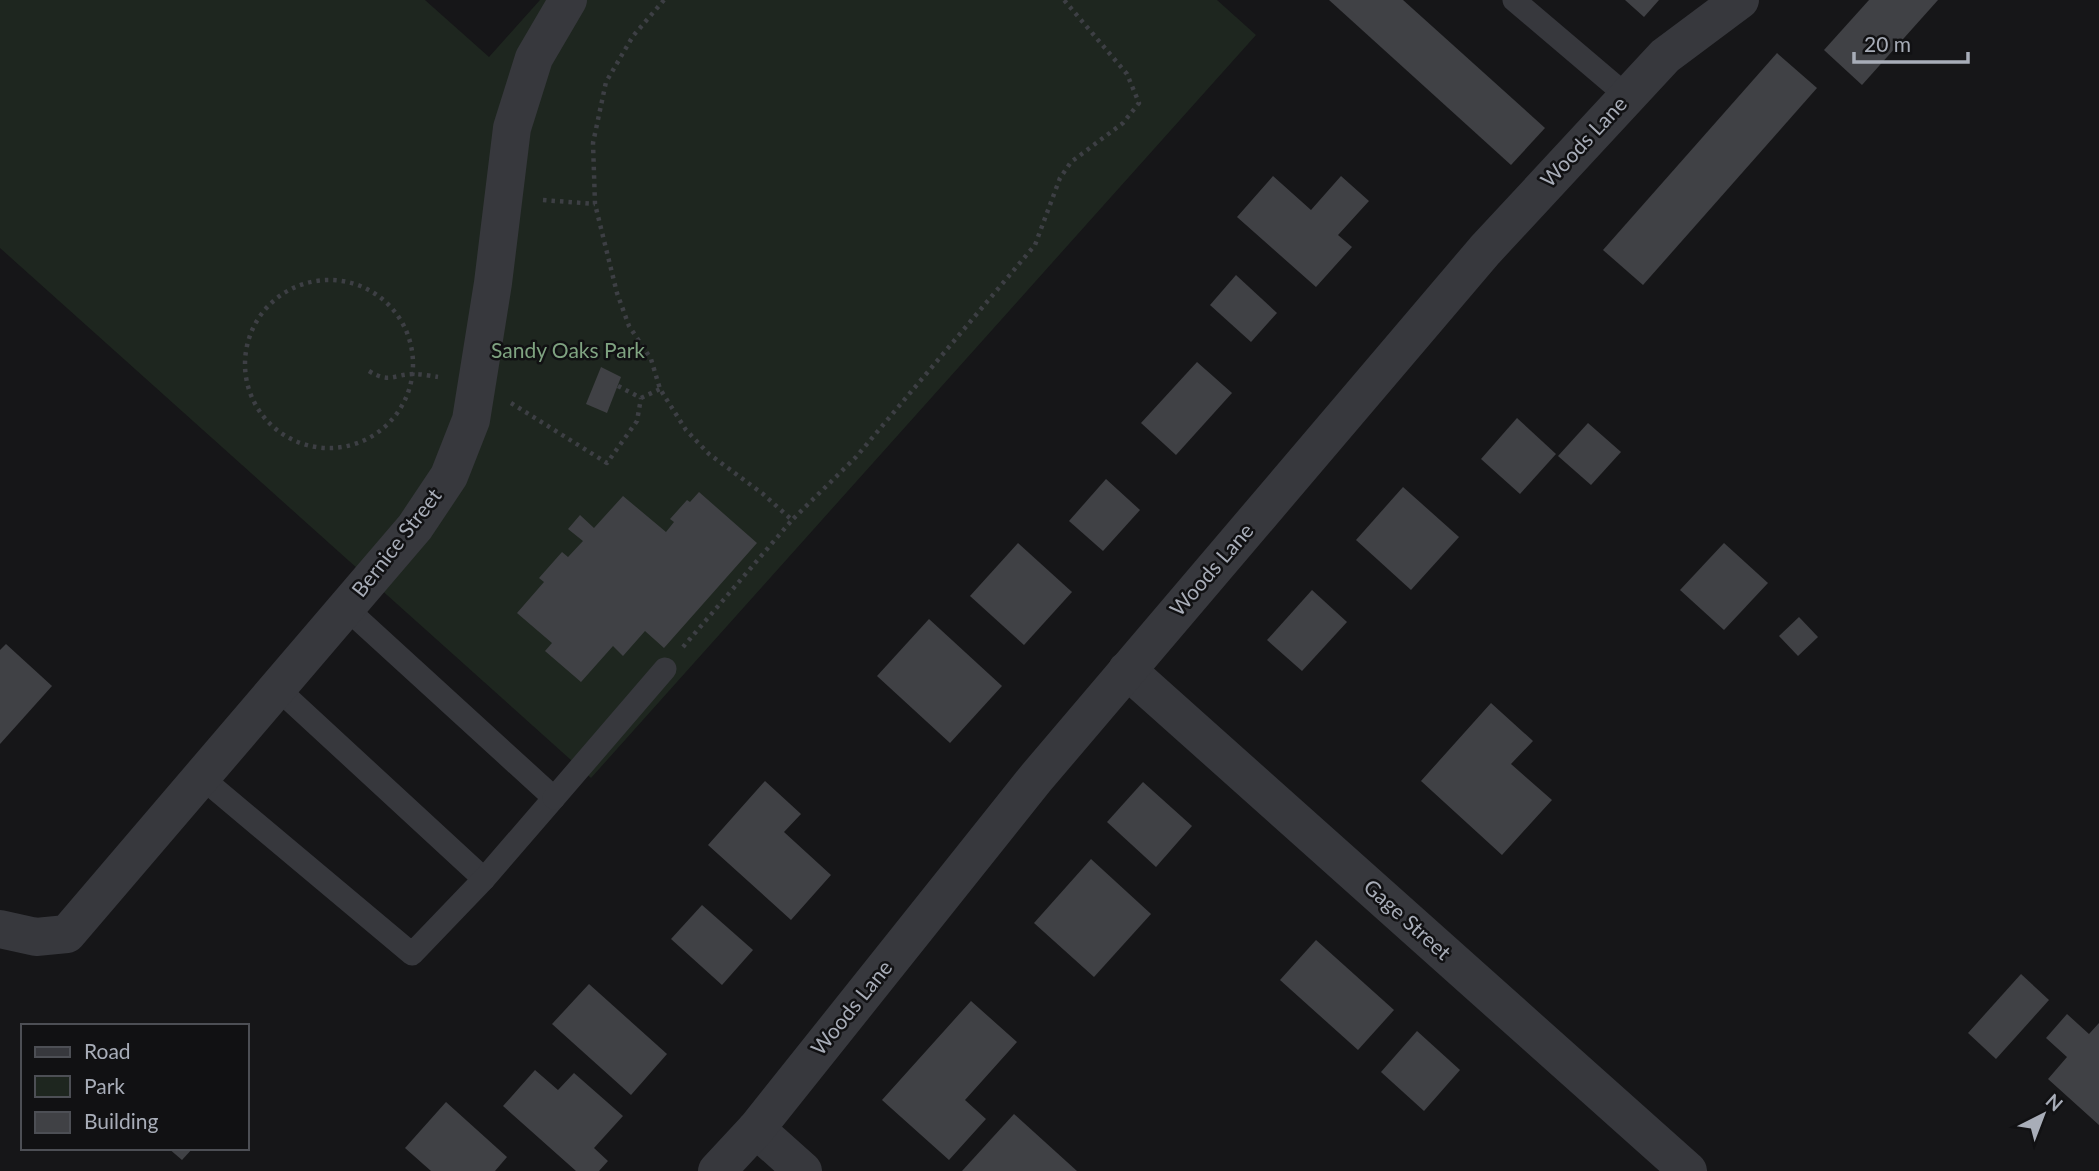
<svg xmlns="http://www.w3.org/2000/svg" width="2099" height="1171" font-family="Lato,sans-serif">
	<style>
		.green { fill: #1e261f }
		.building { fill: #404145 }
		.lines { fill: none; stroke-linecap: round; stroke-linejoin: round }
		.path { stroke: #3d3f44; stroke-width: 4.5; stroke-dasharray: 3.5 5; stroke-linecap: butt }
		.service { stroke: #37383d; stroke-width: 23 }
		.minor { stroke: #37383d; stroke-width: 38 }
		.labels { text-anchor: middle; stroke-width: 5; stroke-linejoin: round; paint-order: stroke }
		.street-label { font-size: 21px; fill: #a8adb8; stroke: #111113 }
		.park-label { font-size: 21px; fill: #7fa381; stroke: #111113 }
	</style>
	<rect width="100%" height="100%" fill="#161618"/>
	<!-- green -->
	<path class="green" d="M0,0h425l64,57 51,-57h677l39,35 -665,743 -591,-530z"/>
	<!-- building -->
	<g class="building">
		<path d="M1329,0h74l142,128 -34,37z"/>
		<path d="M1625,0h34l-15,17z"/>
		<path d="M1869,0h69l-76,85 -38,-35z"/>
		<path d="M1777,53l40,35 -174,197 -40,-35z"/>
		<path d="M1273,176l38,34 30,-34 28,25 -31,34 14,12 -36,40 -79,-70z"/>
		<path d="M1236,275l41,38 -26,29 -41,-37z"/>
		<path d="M1197,362l35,31 -56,62 -35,-32z"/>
		<path d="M601,367l20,10 -14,36 -21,-9z"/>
		<path d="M1517,418l39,36 -36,40 -39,-35z"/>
		<path d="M1588,423l33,29 -30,33 -33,-29z"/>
		<path d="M1106,479l34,31 -37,41 -34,-30z"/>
		<path d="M1403,487l56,50 -48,53 -55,-50z"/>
		<path d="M699,492l58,51 -93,105 -19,-17 -22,25 -10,-10 -32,36 -36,-31 7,-8 -35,-30 27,-31 -5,-4 23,-26 6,5 15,-16 -15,-12 12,-14 14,13 29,-32 43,36 8,-10 -4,-3 17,-19 3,2z"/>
		<path d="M1018,543l54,49 -48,53 -54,-49z"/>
		<path d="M1724,543l44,40 -44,47 -44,-40z"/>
		<path d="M1312,590l35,32 -45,49 -35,-31z"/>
		<path d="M1799,617l19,20 -20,19 -19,-20z"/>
		<path d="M929,619l73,67 -52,57 -73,-67z"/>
		<path d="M6,644l46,42 -52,58v-94z"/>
		<path d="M1491,703l42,38 -22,23 41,36 -50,55 -81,-74z"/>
		<path d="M765,781l36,33 -17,18 47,43 -40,45 -83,-75z"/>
		<path d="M1143,782l49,44 -36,41 -49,-45z"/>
		<path d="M1091,859l60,55 -57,63 -60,-54z"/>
		<path d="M702,905l51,45 -31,35 -51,-46z"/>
		<path d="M1316,940l78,70 -36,40 -78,-70z"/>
		<path d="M2021,974l28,26 -53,59 -28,-26z"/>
		<path d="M589,984l78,70 -36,41 -79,-71z"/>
		<path d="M971,1001l46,41 -52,58 21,19 -37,41 -67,-60z"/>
		<path d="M2067,1014l22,20 10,-11v102l-51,-46 19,-22 -21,-19z"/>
		<path d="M1417,1031l43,39 -36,41 -43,-39z"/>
		<path d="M535,1070l23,20 16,-17 49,43 -29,32 14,13 -9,10h-23l-73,-65z"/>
		<path d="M446,1102l61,55 -12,14h-64l-26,-23z"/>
		<path d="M1014,1114l63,57h-115z"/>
		<path d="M168,1148h25l-11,12z"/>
	</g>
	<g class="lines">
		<!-- path -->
		<g class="path">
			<path d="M664,0l-31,36 -27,46 -13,61 2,61 22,89 12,33 22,33 9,30 26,41 23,24 54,40 29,26 64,-63 179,-212 25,-67 11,-16 52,-39 16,-20 -12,-29 -63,-74"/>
			<path d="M543,200l52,4"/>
			<circle cx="329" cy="364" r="84"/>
			<path d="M369,371c21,13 25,3 45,3 8,0 17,2 24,3"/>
			<path d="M618,386l23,12"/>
			<path d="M641,398l19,-9"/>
			<path d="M511,403l96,60 30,-42 4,-23"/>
			<path d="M683,647l109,-127"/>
		</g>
		<!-- service -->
		<g class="service">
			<path d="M1514,0l113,96"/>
			<path d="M277,688l207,191"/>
			<path d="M201,777l211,177 72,-75 70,-81 -208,-190"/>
			<path d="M554,798l111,-129"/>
		</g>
		<!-- minor -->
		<g class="minor">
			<path d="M1127,670l561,501"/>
			<path d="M0,929l36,8 31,-3 348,-407 34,-51 22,-56 22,-137 19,-155 22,-70 34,-58"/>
			<path d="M756,1129l47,42"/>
			<path d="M717,1171l39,-42 280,-351 449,-528 180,-194 75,-56"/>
		</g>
	</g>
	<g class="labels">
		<!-- street labels -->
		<g class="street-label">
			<text transform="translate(1584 142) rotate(-47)" y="7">Woods Lane</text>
			<text transform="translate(397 543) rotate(-52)" y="7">Bernice Street</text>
			<text transform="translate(1212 570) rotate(-49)" y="7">Woods Lane</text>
			<text transform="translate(1407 920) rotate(42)" y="7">Gage Street</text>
			<text transform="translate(852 1008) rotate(-51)" y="7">Woods Lane</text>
		</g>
		<!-- park labels -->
		<g class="park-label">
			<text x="568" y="358">Sandy Oaks Park</text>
		</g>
	</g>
	<!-- legend -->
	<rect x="21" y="1024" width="228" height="126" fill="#111113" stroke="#4d4f55" stroke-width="2"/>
	<rect x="35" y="1047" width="35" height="10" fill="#37383d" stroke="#4d4f55" stroke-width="2"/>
	<text x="84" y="1059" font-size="21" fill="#a8adb8">Road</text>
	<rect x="35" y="1076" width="35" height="21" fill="#1e261f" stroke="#4d4f55" stroke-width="2"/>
	<text x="84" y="1094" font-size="21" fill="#a8adb8">Park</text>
	<rect x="35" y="1112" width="35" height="21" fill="#404145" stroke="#4d4f55" stroke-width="2"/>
	<text x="84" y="1129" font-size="21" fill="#a8adb8">Building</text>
	<!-- north arrow -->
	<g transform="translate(2043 1115) rotate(42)" stroke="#111113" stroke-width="5" paint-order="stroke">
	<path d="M0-5L12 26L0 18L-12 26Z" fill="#a8adb8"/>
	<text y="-10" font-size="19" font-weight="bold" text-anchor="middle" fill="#a8adb8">N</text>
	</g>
	<!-- scale -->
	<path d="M1854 52v10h114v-10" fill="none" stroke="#a8adb8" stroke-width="3.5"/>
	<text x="1864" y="52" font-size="21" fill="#a8adb8" stroke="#111113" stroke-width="5" paint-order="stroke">20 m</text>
</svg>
